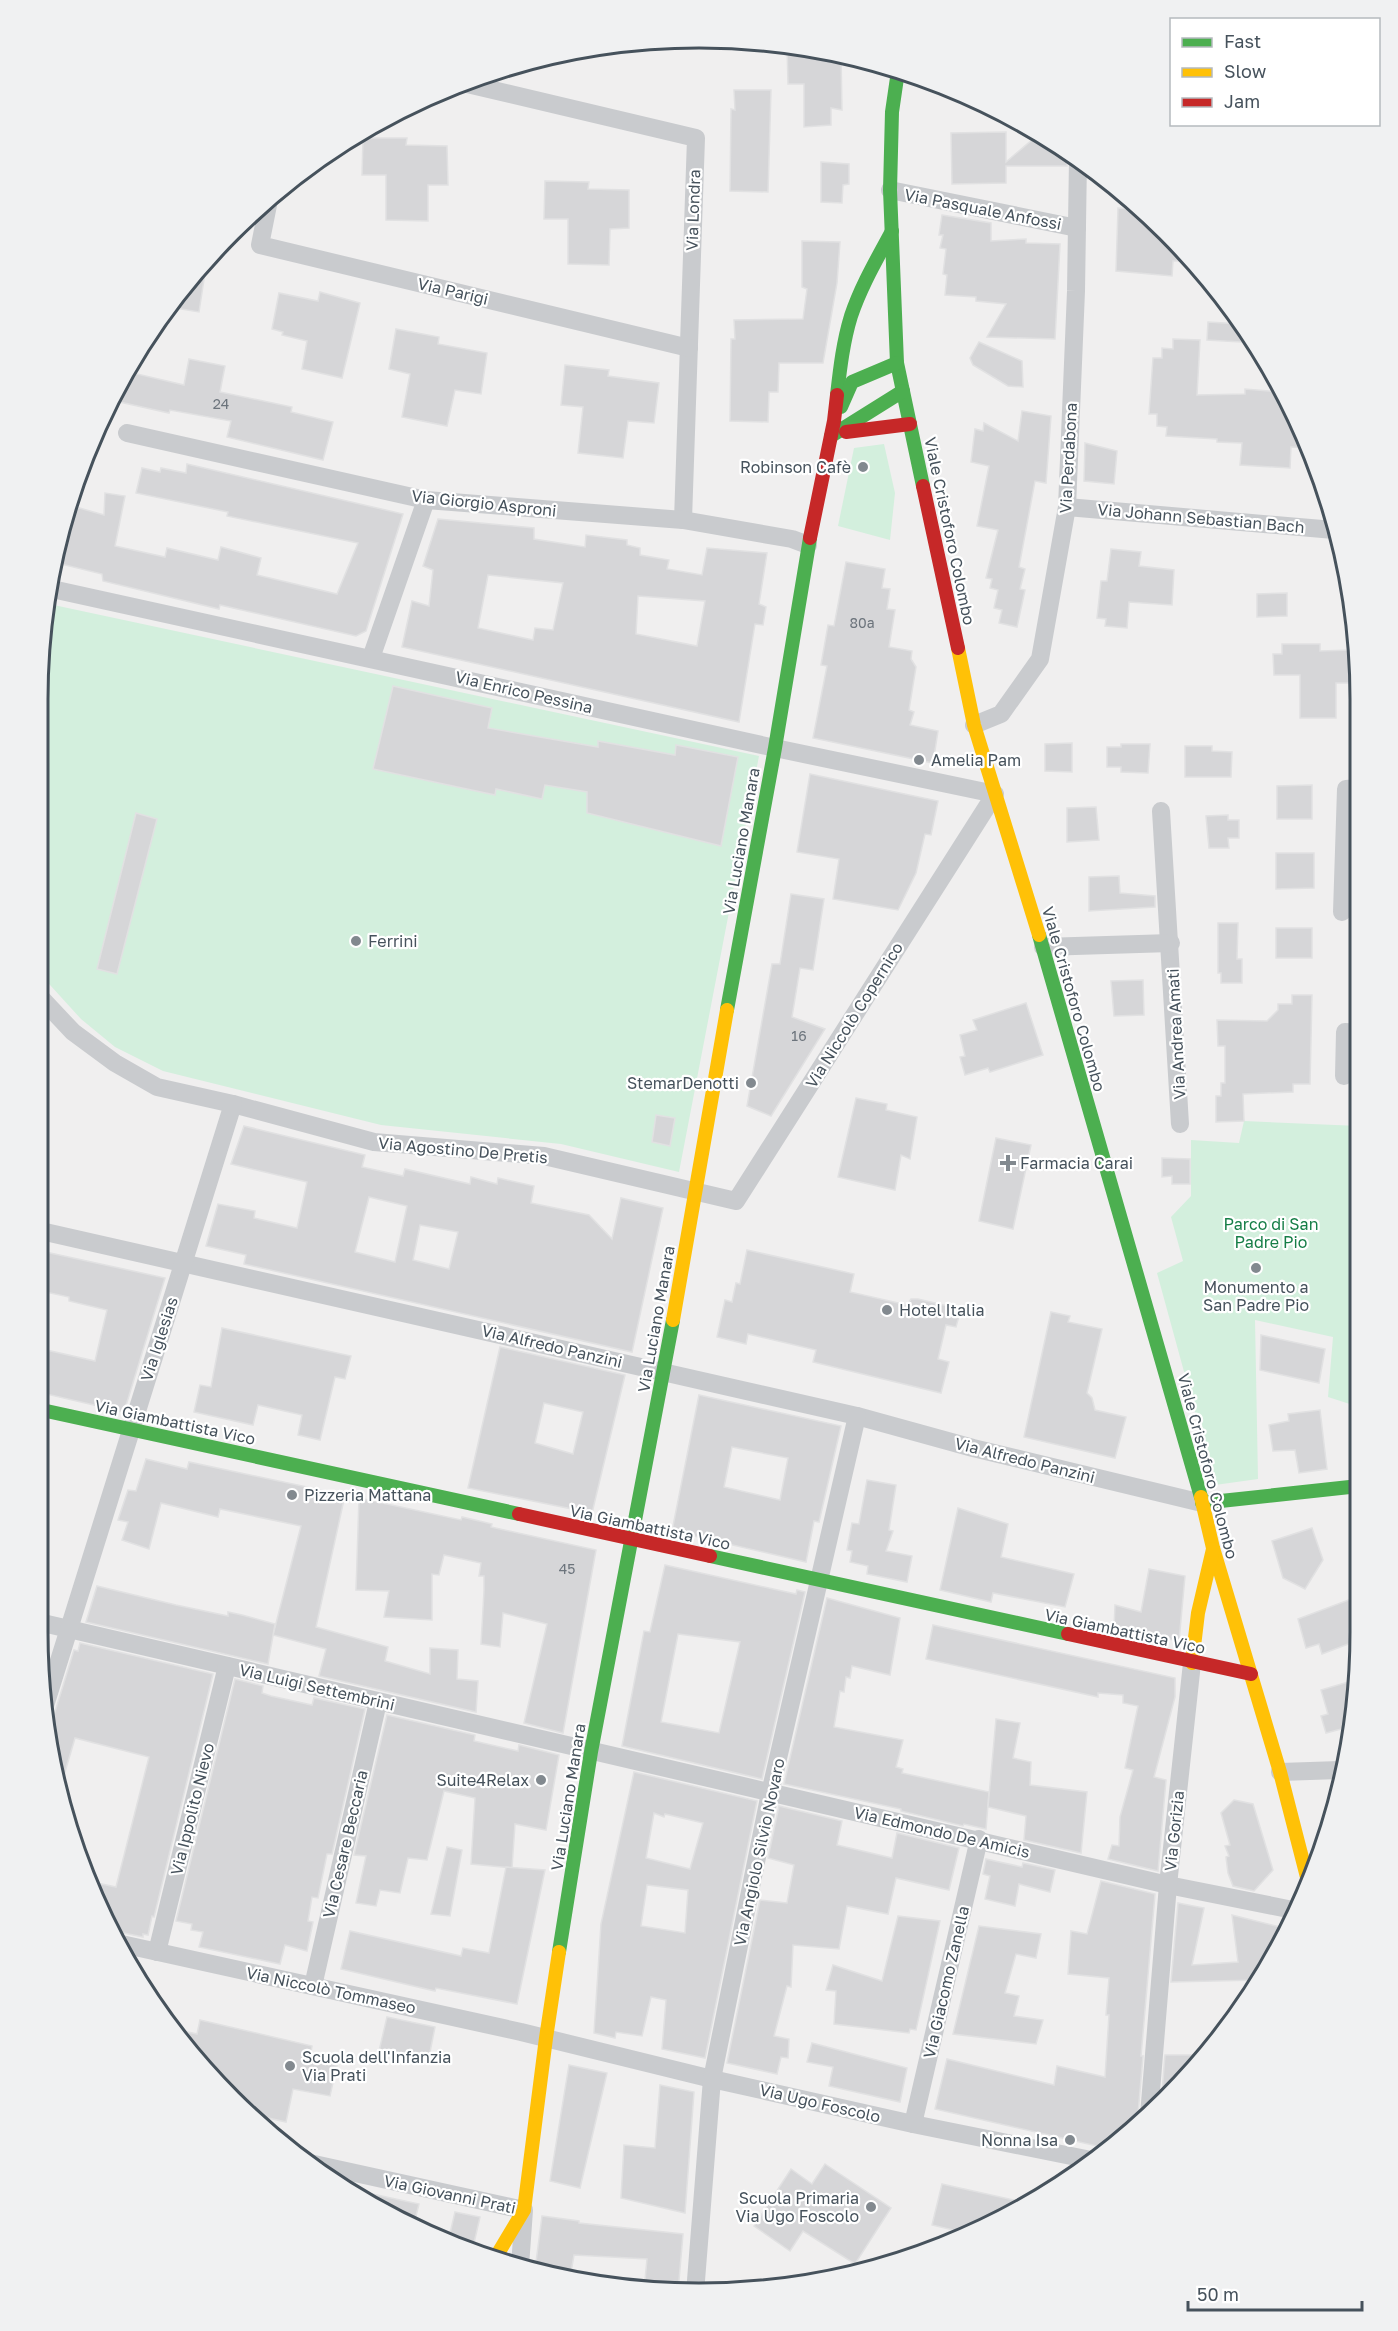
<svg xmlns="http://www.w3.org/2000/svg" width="1398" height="2331" font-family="'Golos Text',sans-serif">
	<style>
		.green { fill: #d3efdd }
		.building { fill: #d6d6d8; stroke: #e1e1e2; stroke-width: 1.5; fill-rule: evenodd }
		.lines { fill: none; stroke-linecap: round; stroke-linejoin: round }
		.street { stroke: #c9cbce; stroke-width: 18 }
		.fast { stroke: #4caf50; stroke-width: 14 }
		.slow { stroke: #ffc107; stroke-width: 14 }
		.jam { stroke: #c62828; stroke-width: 14 }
		.poi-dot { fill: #82898f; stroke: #fff; stroke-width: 2 }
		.labels { text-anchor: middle; stroke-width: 4.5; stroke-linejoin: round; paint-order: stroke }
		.number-label { font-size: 14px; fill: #6c747c }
		.street-label { font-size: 16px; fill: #46525c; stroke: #fff }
		.poi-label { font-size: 16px; fill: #46525c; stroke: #fff; text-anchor: start }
		.park-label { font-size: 16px; fill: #167e47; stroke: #fff }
		.rim { fill: none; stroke: #46525c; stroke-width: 3 }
	</style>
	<rect width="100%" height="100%" fill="#f0efef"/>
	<!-- green -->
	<g class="green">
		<path d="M884,444l11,49 -5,47 -52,-14 16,-78z"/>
		<path d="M49,604l710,152 -80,416 -118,-28 -180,-19 -218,-54 -48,-24 -34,-28 -41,-45 -1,-319z"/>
		<path d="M1244,1121l115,5v281l-31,-10 5,-60 -78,-17 3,159 -43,6 -58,-212 26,-12 -12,-44 20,-21v-56l48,3z"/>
	</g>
	<!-- building -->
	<g class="building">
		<path d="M787,46l41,4 13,4 1,56 -11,-2v17l-27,2v-43h-16z"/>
		<path d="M734,90h37l-3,102 -38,-1 1,-82 4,1z"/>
		<path d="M1006,132v30l33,-28 28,15v17h-61v17l-54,1 -1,-51z"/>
		<path d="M363,138h44l-1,7 41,1 1,39h-20v36l-42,-1v-45h-24z"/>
		<path d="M821,162l28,2v20l-6,1 -1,18 -21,-1z"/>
		<path d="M545,181l44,1 -1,7 41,1v38l-19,1 -1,36 -41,-1v-45h-24z"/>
		<path d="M1118,208l17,1 60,52h-22l-1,15 -56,-5z"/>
		<path d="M942,215l49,8v18l35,-2v4l34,1 -5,95 -68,-2 19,-33 -30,-3v-4l-31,-2 2,-20 -4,-1 3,-25 -6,-1 3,-13h-4z"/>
		<path d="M802,241l38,1 -3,41 -14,80h-44l-1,29h-9l-1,30 -38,-1 1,-82h4l-1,-19 69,-1 4,-30 -5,-2z"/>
		<path d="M207,260l-8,52 -30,-5 4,-5z"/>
		<path d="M320,292l40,11 -18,75 -40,-9 5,-28 -25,-6 1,-3 -11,-3 7,-36 39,8z"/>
		<path d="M1208,322l32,2 1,18 -34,-2z"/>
		<path d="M396,329l43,8 -1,7 49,9 -6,41 -26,-4 -8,36 -45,-9 8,-43 -21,-5z"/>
		<path d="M1173,339l27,1 -3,55 48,-1v-5l38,3 25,56 -17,-1 -1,21 -50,-3 2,-22 -25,-1v-3l-51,-3 1,-9 -10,-1v-12h-8l4,-56h9v-10l11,1z"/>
		<path d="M979,342l43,19 1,26 -15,-1 -35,-21 -3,-7z"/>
		<path d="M189,359l36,7 -5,26 72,15 -1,5 42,10 -10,38 -96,-23 4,-16 -61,-11 -1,3 -54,-12 14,-29 55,13z"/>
		<path d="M565,365l44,5 -1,6 51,7 -5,40 -26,-2 -5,37 -45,-5 5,-46 -22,-2z"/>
		<path d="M1022,411l29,5 -5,67 -11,-2 -16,86 6,2 -5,20 5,1 -8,37 -18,-4 3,-13 -8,-2 4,-18 -8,-2 2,-9 -6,-1 12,-48 -21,-4 12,-60 -18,-4 4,-33 8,2 1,-8 34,18z"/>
		<path d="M1085,443l32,8 -3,33 -30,-3z"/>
		<path d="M187,464l216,50 -37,117 -10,5 -136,-31 -1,4 -116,-28 -1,-7 -45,-11 12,-58 35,10 1,-22 20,3 -10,50 50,11 2,-9 51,12 3,-13 40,11 -4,17 80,19 21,-51 -131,-27 1,-4 -92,-19 6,-25 18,4 1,-4 25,5z"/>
		<path d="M438,519l96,9v11l51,8 1,-12 41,5v5l13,3v7l29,5 -2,9 35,6 5,-27 60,5 -8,51 7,3 -3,18 -8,-1 -16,98 -337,-75 10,-46 17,5 4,-36 -10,-4zM488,575l75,8 -10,47 -18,-2 -2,12 -55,-12zM638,596l67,5 -8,45 -61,-12z"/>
		<path d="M1111,549l30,3 -2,14 35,4 -2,35 -43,-3 -2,26 -22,-2 1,-7 -9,-1 4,-37h6z"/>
		<path d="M846,562l39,7 -3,19 8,1 -3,20 8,1 -6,37 23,4 -1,8 5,8 -7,43 5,2 -4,13 28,6 -5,32 -120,-25 14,-72 -6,-1 7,-40 6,1z"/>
		<path d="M1287,593v23l-30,1v-23z"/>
		<path d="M1282,644h38v7l31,-1v33h-15v35h-36v-43h-26l-1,-21h9z"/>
		<path d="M393,686l99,22 -4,20 110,19v-6l77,14 1,-10 62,12 -17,89 -134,-33v-21l-42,-7 -3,14 -46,-10 -1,6 -122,-26z"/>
		<path d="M1072,743v29l-27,-1v-27z"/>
		<path d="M1121,744h29l-2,29 -27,-1v-5h-14v-20h14z"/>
		<path d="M1185,746h27v5l20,1 -1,25h-46z"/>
		<path d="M810,774l128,27 -7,34 -6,-1 -9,39 -18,37 -65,-11 6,-40 -42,-7z"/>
		<path d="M1312,785v34h-35v-33z"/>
		<path d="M1096,807l3,33 -32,2v-34z"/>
		<path d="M136,813l21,6 -40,155 -20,-5z"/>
		<path d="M1228,815v5h11v18h-11l1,10h-20l-3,-32z"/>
		<path d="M1276,853h38v35l-38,1z"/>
		<path d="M1119,876l1,17 35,3v11l-66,4v-34z"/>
		<path d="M791,894l33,5 -11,71 -13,-2 -8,49 33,12 -54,87 -24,-10 25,-142h8z"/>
		<path d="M1218,923h20l-1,36h5v24h-21v-10h-3z"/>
		<rect x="1276" y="928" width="36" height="30"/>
		<path d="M1143,980l1,35 -30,1 -3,-35z"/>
		<path d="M1292,995h20l-2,89h-17v8l-50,2 1,27 -28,1v-26h5v-13h4v-37h-7l-1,-26 50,1 11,-11v-6h14z"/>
		<path d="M1026,1003l17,52 -53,17 -2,-4 -23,7 -5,-18 5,-1 -5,-21 17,-5 -4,-10z"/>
		<path d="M856,1098l31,6 -1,6 31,7 -7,42 -9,-4 -6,35 -57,-13z"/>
		<path d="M656,1115l19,3 -5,28 -18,-4z"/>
		<path d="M244,1126l121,29 -3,12 41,9 2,-7 65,15 1,-7 26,7 1,-6 36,8 -3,17 58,12 23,24 9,-41 42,10 -31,144 -388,-88 2,-9 -40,-9 12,-42 37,7 -1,7 43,10 10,-46 -76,-18zM369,1197l38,9 -12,56 -40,-10zM420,1225l38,7 -9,37 -36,-9z"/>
		<path d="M996,1138l35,7 -18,84 -34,-8z"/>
		<path d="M1162,1158l28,1v25h-18v-8l-10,1z"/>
		<path d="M747,1250l107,24 -4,18 57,13 4,-6h7l43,10 -5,18 -10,-2 -8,34 11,3 -8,31 -128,-31 3,-12 -68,-16 -2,10 -29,-7 8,-37 7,2 4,-19 4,1z"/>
		<path d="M41,1251l124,27 -41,134 -82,-19v-44l53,12 12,-51 -38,-9v-4l-28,-6z"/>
		<path d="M1051,1312l19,4 -2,6 34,7 -15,64 5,5 3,12 31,7 -11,41 -91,-21z"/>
		<path d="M222,1328l129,28 -6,23 -10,-2 -15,63 -22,-5 4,-20 -44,-10 -5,20 -59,-13 6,-27 11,2z"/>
		<path d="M1261,1335l64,14 -6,34 -59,-13z"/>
		<path d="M500,1347l125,28 -33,138 -124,-25zM544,1403l39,9 -10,42 -38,-11z"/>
		<path d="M699,1395l142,31 -22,96 -5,-1 -8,41 -134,-31zM732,1447l56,11 -8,42 -56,-13z"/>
		<path d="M1320,1410l7,59 -28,4 -4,-23 -22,1 -4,-26 20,-4 -1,-7z"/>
		<path d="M146,1459l41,10 2,-7 156,33 -29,132 72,20 -3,14 45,13v-26l28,2 -1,29 21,2 -2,31 -157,-36 7,-27 -53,-14 28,-109 -81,-17 -2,8 -57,-14 -12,46 -27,-9 6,-18 -10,-2 10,-30 8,1z"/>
		<path d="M867,1480l29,5 -7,45 4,1 -7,20 26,5 -5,26 -40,-8 1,-8 -18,-4 2,-11 -5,-1 5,-27 7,1z"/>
		<path d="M359,1498l102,22 1,-3 30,7 -1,3 105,23 -33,183 -39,-10 23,-99 -44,-11 -3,34 -19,-3 3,-53v-15h-5l2,-13 -37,-8 -5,20 -7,-1v46l-48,-3 5,-26 -33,-1z"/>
		<path d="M958,1508l50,16 -7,33 73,17 -9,33 -72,-14 -2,9 -51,-12z"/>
		<path d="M1312,1528l11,32 -18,29 -22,-11 -11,-37z"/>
		<path d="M665,1565l131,29 1,-4 8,2 -43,187 -140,-33 22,-115 6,1zM678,1634l62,8 -21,91 -58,-11z"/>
		<path d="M1149,1569l36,7 -6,65 -65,-13 1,-23 26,7z"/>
		<path d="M97,1586l79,19 52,11v-4l14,3 33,9 -7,40 -182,-42z"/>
		<path d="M1359,1596v44l-37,14 -3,-10 -13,4 -8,-29z"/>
		<path d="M827,1598l73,20 -10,57 -38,-9 -2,12 -4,-1 -2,15 -4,-1 -6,36 69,13 -7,27 7,2 -1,4 87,19 -3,37 -22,-5 -1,2 -62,-15v-2l-117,-25z"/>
		<path d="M933,1625l242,53v19l-21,80 12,3 -8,91 -50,-12 4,-14 7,1 1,-29 13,-47 -8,-2 13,-62 -15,-3v-8l-25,-2v4l-172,-38z"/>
		<path d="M80,1643l133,31 -59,243 -2,-1 -4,19 -5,-1v3l-24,-5 -8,2 -23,-53 28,6 33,-130 -74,-19 -15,51 -16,-66 6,-2 4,-6 20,-65 4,1z"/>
		<path d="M235,1679l28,7 -1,7 9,3 41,9 2,-7 51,11 -33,145h-5l-9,44 -6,-1 -4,24 5,1 -6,29 -22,-6 -5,19 -81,-17 4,-15 -12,-2 1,-6 -16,-3z"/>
		<path d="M1358,1679l-9,48 -23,6 -5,-17 7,-2 -7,-24z"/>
		<path d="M387,1715l88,20 -1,6 44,10 1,-6 40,10 -13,75 -31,-6 -3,44 -41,-4 4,-66 -31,-7 -17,69 -19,-2 -8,35 -20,-3 -4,16 -20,-3 10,-47 -12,-1z"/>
		<path d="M996,1719l24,4 -7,35 18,4 -1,23 57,7 -6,61 -57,-13 2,-24 -38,-9z"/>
		<path d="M634,1772l123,29 -52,257 -43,-9 4,-49 -15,-3 -9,39 -26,-4 -1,6 -21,-5 7,-109zM654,1813l10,4 1,-3 38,9 -13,46 -44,-11zM647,1885l41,5 -3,43 -44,-7z"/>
		<path d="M1234,1800l19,4 20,66 -19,21 -21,-5 -5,-13 -2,-16 3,-1 -4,-10 5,-1 -9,-32z"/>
		<path d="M779,1806l63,15 -5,24 55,13 5,-25 62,15 -10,42 -53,-12 -8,36 -41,-8 -8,43 -46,-4 -2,42 -4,-1 -13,50 15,3 -1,19 -7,-1 -4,17 -50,-11 33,-163 27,3 7,-38 -26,-7z"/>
		<path d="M447,1847l15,3 -12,66 -19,-2z"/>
		<path d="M986,1859l36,8 1,-4 32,7 -5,22 -31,-8 -4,22 -30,-7 5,-23 -7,-2z"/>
		<path d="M506,1867l39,3 -28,134 -81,-16 -1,3 -94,-22 9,-38 111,25 2,-8 26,5z"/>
		<path d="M1101,1881l54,13 -14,162h2l-5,58 3,8 -31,27 -175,-40 12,-50 107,26 3,-19 48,11 4,-62h-3l3,-37 -41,-4 3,-43 16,3z"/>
		<path d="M1178,1903l26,5 -12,57 46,-3 -6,-47 52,13 -26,52 -87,2z"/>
		<path d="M898,1916l42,5 -24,109 -6,-1 -1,4 -75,-9 2,-33 -10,-1 7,-25 49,16z"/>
		<path d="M979,1926l62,8 -5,24 -20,-4 -11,39 14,3 -5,20 29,4 -7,24 -83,-10z"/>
		<path d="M387,2017l48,10 -7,35 -49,-11z"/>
		<path d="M200,2020l112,26 -2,13 27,6 -7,31 -37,-7 -7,33 -31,-7 -85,-87 27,6z"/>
		<path d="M812,2043l95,25 -7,34 -71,-16 4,-19 -26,-5z"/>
		<path d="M1165,2055h39l-43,50z"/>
		<path d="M569,2065l38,8 -27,115 -30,-7z"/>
		<path d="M660,2085l34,7 -9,121 -64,-15 3,-53 31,3z"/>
		<path d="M825,2164l66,44 -36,56 -52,-33 -13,20 -36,-25 37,-57 21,15z"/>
		<path d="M942,2184l85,19 -35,22 -22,9 -38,-9z"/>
		<path d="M354,2190l65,14 -6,24 -60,-36z"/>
		<path d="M455,2212l25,5 -8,35 -24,-10z"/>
		<path d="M542,2216l37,5v2l104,11 -5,58 -34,-2 3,-31 -73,-4 -4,23 -35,-8z"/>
	</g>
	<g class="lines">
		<!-- street -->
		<g class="street">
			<path d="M463,83l233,55 -13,382"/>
			<path d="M890,190l187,38"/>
			<path d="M269,200l-9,45 429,103"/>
			<path d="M127,433l299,67 257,20 109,19 16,6"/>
			<path d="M1067,507l267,23"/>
			<path d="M371,658l55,-158"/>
			<path d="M974,725l27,-11 39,-55 27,-152 9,-216 2,-132"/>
			<path d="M1161,811l19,313"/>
			<path d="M1342,912l4,-123 13,-1"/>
			<path d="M1043,947l128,-4"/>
			<path d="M40,997l33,35 42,31 42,24 76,17 141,38 170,14 192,45 259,-407 -220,-46 -723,-159"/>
			<path d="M1344,1076l1,-44 14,1"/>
			<path d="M41,1231l816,185 116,32 229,55"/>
			<path d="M43,1623l1125,262 125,25"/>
			<path d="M43,1712l190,-608"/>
			<path d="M1280,1772l60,-2"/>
			<path d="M117,1943l404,89 191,47 201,45 183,37"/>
			<path d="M157,1952l70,-286"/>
			<path d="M313,1986l65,-284"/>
			<path d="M1149,2115l19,-230 24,-222"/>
			<path d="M913,2124l66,-285"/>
			<path d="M305,2162l219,48 -4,56"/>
			<path d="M695,2293l17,-214 58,-286 87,-377"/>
		</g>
		<!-- fast -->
		<g class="fast">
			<path d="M898,71l-6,41 -2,78 7,173 26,123"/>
			<path d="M837,395c3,-26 6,-53 14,-79 10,-30 26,-57 41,-85"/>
			<path d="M841,407l11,-25 45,-19"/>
			<path d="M831,436l72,-45"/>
			<path d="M1039,935l162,562"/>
			<path d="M727,1010l48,-262 35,-210"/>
			<path d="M42,1410l477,104"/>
			<path d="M1202,1503l157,-17"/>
			<path d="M710,1556l358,78"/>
			<path d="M559,1952l32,-200 82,-432"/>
		</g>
		<!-- slow -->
		<g class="slow">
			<path d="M958,648l16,77 65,210"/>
			<path d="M673,1320l54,-310"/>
			<path d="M1201,1497l12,51 67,224 28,109"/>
			<path d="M1192,1663l6,-50 15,-64"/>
			<path d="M494,2260l30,-50 22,-172 13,-86"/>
		</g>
		<!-- jam -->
		<g class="jam">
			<path d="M846,432l64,-8"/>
			<path d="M923,486l35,162"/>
			<path d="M810,538l24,-117 3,-26"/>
			<path d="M519,1514l191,42"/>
			<path d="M1068,1634l183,40"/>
		</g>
	</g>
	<!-- markers -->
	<g class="poi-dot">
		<circle cx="863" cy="467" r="6"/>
		<circle cx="919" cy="760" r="6"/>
		<circle cx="356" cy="941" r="6"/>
		<circle cx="751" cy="1083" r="6"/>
		<path d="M1005 1154h6v6h6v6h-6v6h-6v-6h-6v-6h6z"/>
		<circle cx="1256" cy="1268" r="6"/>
		<circle cx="887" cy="1310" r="6"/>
		<circle cx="292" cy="1495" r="6"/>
		<circle cx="541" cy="1780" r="6"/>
		<circle cx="290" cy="2066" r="6"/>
		<circle cx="1070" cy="2140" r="6"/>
		<circle cx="871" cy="2207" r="6"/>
	</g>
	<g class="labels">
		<!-- number labels -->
		<g class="number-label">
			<text x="221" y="409">24</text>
			<text x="862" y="628">80a</text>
			<text x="799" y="1041">16</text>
			<text x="567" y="1574">45</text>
		</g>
		<!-- street labels -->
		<g class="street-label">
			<text transform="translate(983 209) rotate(11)" y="6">Via Pasquale Anfossi</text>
			<text transform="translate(693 210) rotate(-88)" y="6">Via Londra</text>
			<text transform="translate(453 291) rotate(13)" y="6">Via Parigi</text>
			<text transform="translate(1068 458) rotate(-87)" y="6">Via Perdabona</text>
			<text transform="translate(484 503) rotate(6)" y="6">Via Giorgio Asproni</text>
			<text transform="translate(1201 518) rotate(5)" y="6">Via Johann Sebastian Bach</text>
			<text transform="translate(950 531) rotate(78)" y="6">Viale Cristoforo Colombo</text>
			<text transform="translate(524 692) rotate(13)" y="6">Via Enrico Pessina</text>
			<text transform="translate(741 841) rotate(-80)" y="6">Via Luciano Manara</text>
			<text transform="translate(1074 999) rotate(74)" y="6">Viale Cristoforo Colombo</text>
			<text transform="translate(854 1015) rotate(-58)" y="6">Via Niccolò Copernico</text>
			<text transform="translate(1176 1034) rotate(-93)" y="6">Via Andrea Amati</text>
			<text transform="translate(463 1150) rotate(5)" y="6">Via Agostino De Pretis</text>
			<text transform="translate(656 1319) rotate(-80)" y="6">Via Luciano Manara</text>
			<text transform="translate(159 1339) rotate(-72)" y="6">Via Iglesias</text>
			<text transform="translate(552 1346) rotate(13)" y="6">Via Alfredo Panzini</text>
			<text transform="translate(175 1422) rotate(12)" y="6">Via Giambattista Vico</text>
			<text transform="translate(1025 1460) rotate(14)" y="6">Via Alfredo Panzini</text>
			<text transform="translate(1208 1466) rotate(75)" y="6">Viale Cristoforo Colombo</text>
			<text transform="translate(650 1527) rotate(12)" y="6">Via Giambattista Vico</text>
			<text transform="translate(1125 1631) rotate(12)" y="6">Via Giambattista Vico</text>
			<text transform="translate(317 1687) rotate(13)" y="6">Via Luigi Settembrini</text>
			<text transform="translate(568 1797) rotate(-81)" y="6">Via Luciano Manara</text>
			<text transform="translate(192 1809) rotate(-76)" y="6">Via Ippolito Nievo</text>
			<text transform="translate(1174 1831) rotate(-84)" y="6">Via Gorizia</text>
			<text transform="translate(942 1832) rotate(13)" y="6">Via Edmondo De Amicis</text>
			<text transform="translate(345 1844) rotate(-77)" y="6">Via Cesare Beccaria</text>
			<text transform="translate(759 1852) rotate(-78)" y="6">Via Angiolo Silvio Novaro</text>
			<text transform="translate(946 1982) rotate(-77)" y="6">Via Giacomo Zanella</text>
			<text transform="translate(331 1990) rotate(12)" y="6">Via Niccolò Tommaseo</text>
			<text transform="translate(820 2103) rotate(13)" y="6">Via Ugo Foscolo</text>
			<text transform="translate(450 2194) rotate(12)" y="6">Via Giovanni Prati</text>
		</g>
		<!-- poi labels -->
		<g class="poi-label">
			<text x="851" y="473" text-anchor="end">Robinson Cafè</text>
			<text x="931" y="766">Amelia Pam</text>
			<text x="368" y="947">Ferrini</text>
			<text x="739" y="1089" text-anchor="end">StemarDenotti</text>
			<text x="1020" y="1169">Farmacia Carai</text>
			<text x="1256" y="1293" text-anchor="middle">Monumento a<tspan x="1256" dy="18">San Padre Pio</tspan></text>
			<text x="899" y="1316">Hotel Italia</text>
			<text x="304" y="1501">Pizzeria Mattana</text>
			<text x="529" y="1786" text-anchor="end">Suite4Relax</text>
			<text x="302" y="2063">Scuola dell'Infanzia<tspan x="302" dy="18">Via Prati</tspan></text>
			<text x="1058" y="2146" text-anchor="end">Nonna Isa</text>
			<text x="859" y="2204" text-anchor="end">Scuola Primaria<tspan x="859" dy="18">Via Ugo Foscolo</tspan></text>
		</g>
		<!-- park labels -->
		<g class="park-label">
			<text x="1271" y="1230">Parco di San<tspan x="1271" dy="18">Padre Pio</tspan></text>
		</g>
	</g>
	<!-- crop -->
	<path d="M0 0H1398V2331H0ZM699 48H699A651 651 0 0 1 1350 699V1632A651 651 0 0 1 699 2283H699A651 651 0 0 1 48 1632V699A651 651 0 0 1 699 48Z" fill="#f0f1f2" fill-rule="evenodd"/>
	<path class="rim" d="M699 48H699A651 651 0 0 1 1350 699V1632A651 651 0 0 1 699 2283H699A651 651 0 0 1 48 1632V699A651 651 0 0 1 699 48Z"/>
	<!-- legend -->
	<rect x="1170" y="18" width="210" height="108" fill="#ffffff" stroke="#b5babe" stroke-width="1.5"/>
	<rect x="1182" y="38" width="30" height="9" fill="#4caf50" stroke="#b5babe" stroke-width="1.5"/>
	<text x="1224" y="48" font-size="18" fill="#46525c">Fast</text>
	<rect x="1182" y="68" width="30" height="9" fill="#ffc107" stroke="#b5babe" stroke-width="1.5"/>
	<text x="1224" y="78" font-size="18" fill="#46525c">Slow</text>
	<rect x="1182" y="98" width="30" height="9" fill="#c62828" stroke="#b5babe" stroke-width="1.5"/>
	<text x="1224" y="108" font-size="18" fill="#46525c">Jam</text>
	<!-- scale -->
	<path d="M1188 2301v9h174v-9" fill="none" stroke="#46525c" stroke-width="3"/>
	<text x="1197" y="2301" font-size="18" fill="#46525c" stroke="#ffffff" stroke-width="4.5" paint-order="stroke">50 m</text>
</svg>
